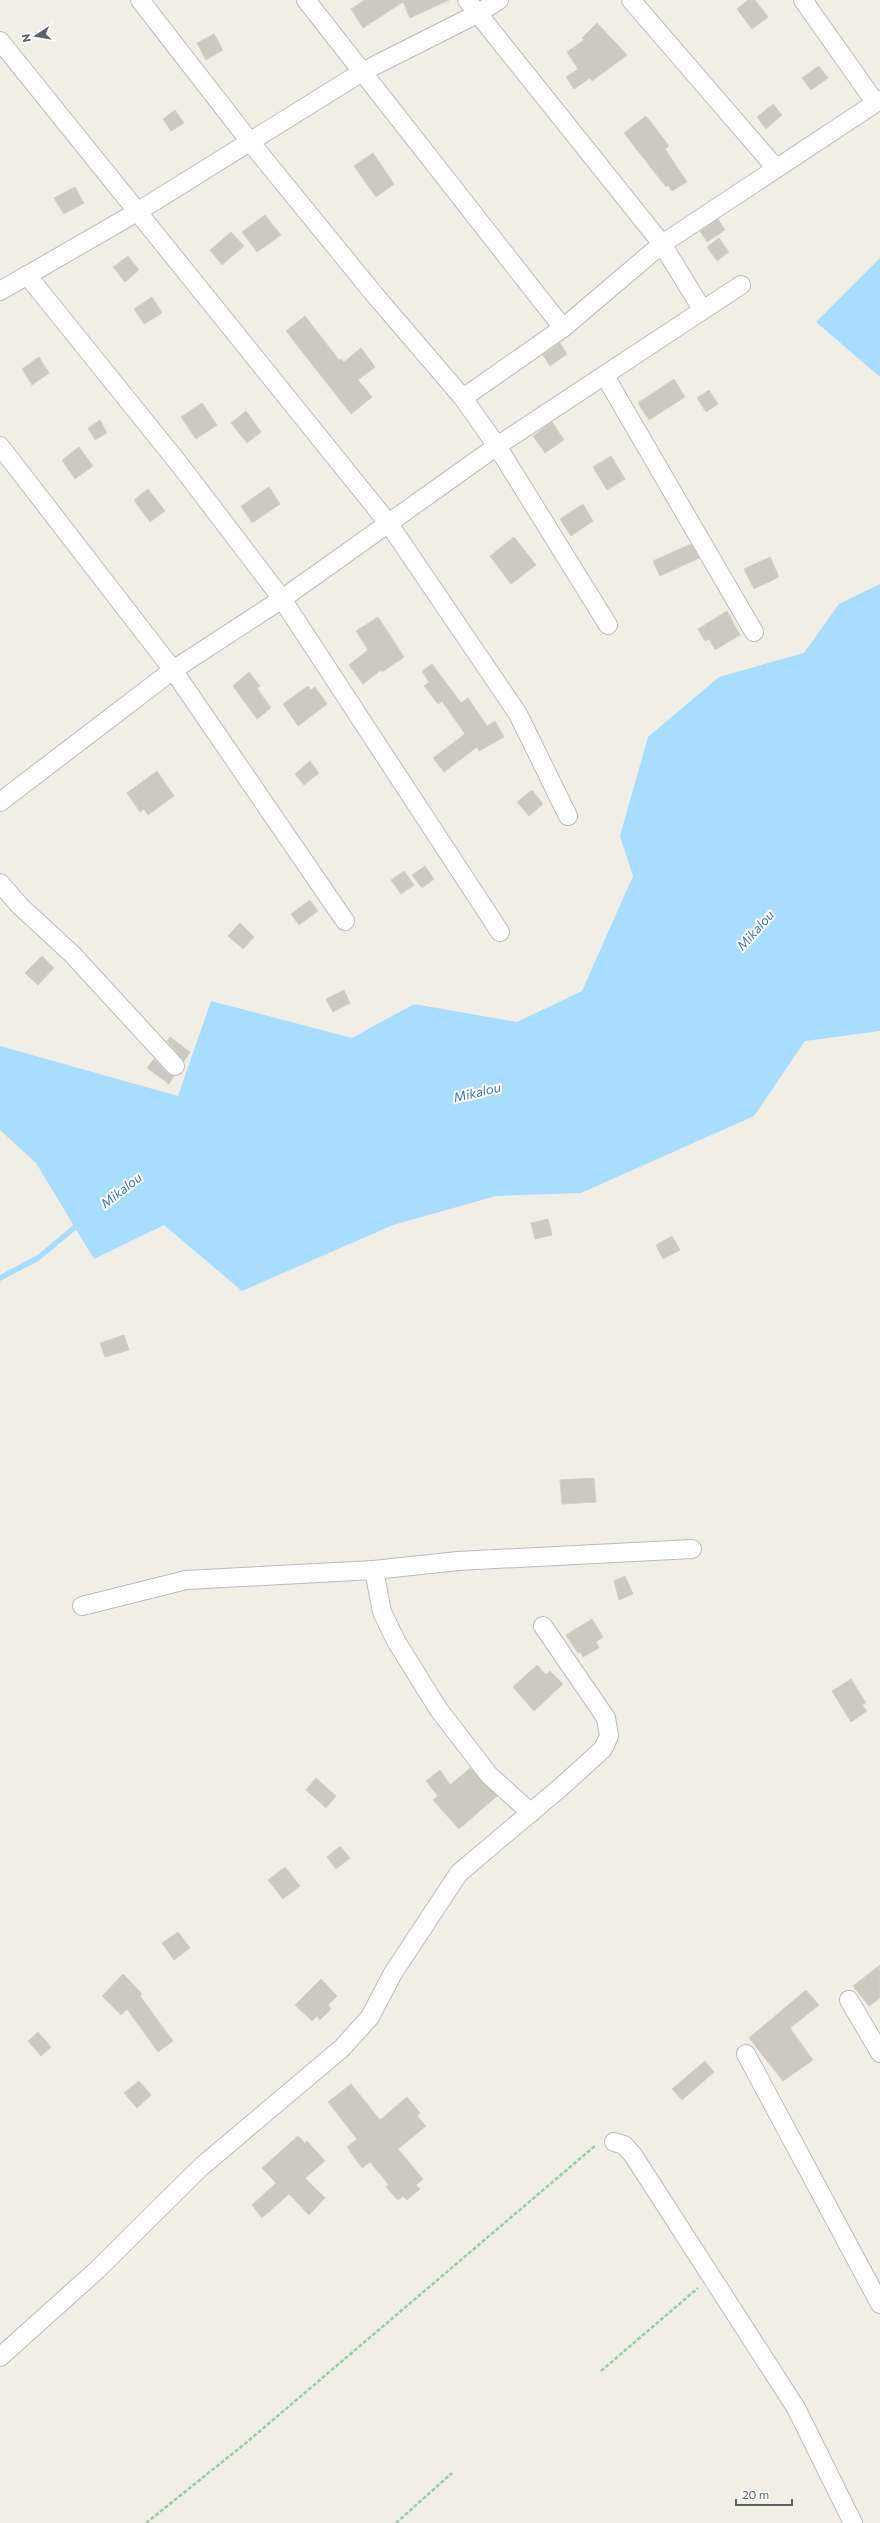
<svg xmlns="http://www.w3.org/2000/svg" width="880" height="2523" font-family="Commissioner,sans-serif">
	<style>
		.water { fill: #a8ddff }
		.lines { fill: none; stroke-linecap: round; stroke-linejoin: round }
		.stream { stroke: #a8ddff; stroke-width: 5.5 }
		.building { fill: #ccc9c3; stroke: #d6d0c3 }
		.street-casing { stroke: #b8bcc1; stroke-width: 20 }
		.path { stroke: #98cda5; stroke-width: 2.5; stroke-dasharray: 4 2; stroke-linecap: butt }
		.street { stroke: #fff; stroke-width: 18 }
		.labels { text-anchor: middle; stroke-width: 4; stroke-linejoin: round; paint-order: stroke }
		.water-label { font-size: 13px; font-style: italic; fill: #3779b2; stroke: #fff }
	</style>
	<rect width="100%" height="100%" fill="#f1eee6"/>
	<!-- water -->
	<g class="water">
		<path d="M880,258v119l-64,-55z"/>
		<path d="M880,584v447l-75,10 -51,75 -173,77 -85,3 -103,29 -151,66 -78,-66 -70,34 -58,-96 -36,-33v-84l178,50 33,-95 141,37 62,-34 103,18 65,-31 51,-115 -13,-40 28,-99 71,-60 85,-24 35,-49z"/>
	</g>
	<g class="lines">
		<!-- stream -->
		<path class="stream" d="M0,1278l38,-20 42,-35"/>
	</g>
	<!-- building -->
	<g class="building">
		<path d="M365,0h84l-39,18 -7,-16 -40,26 -12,-19z"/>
		<path d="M748,0h7l13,17 -16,12 -15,-20z"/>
		<path d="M597,23l30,32 -35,26 -2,-3 -16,11 -8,-12 12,-8 -11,-17 17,-12 -2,-2z"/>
		<path d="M214,34l9,16 -17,10 -9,-17z"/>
		<path d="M819,66l9,12 -17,12 -9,-12z"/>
		<path d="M773,104l9,11 -16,14 -9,-12z"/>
		<path d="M175,110l9,13 -13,8 -8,-12z"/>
		<path d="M646,116l23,30 -4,3 22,33 -15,9 -4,-6 -2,2 -42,-54z"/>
		<path d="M373,153l21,31 -18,13 -22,-31z"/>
		<path d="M75,187l9,16 -20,11 -10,-16z"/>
		<path d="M265,215l16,20 -24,17 -15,-20z"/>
		<path d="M718,219l7,11 -18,12 -7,-11z"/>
		<path d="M231,232l13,14 -22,19 -12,-15z"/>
		<path d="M719,238l10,14 -12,9 -10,-14z"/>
		<path d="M128,256l11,14 -14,12 -12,-15z"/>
		<path d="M152,297l10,16 -18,11 -10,-15z"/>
		<path d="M305,316l34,44 2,-1 3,3 17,-14 14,19 -17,13 14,17 -21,17 -65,-83z"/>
		<path d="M560,343l7,11 -17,12 -7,-11z"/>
		<path d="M39,357l10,16 -17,12 -10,-16z"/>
		<path d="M674,379l11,18 -36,23 -11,-17z"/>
		<path d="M709,390l9,14 -12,8 -9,-14z"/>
		<path d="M202,403l15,22 -21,14 -15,-22z"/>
		<path d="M246,411l15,21 -14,11 -16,-20z"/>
		<path d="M100,420l7,13 -12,7 -7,-12z"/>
		<path d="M552,422l12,18 -19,13 -12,-17z"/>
		<path d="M79,447l14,19 -18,13 -13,-19z"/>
		<path d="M611,456l14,23 -18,11 -14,-23z"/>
		<path d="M269,487l11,17 -28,19 -11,-17z"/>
		<path d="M148,489l17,22 -15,11 -16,-22z"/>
		<path d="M583,504l10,17 -22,15 -11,-17z"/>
		<path d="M514,537l22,28 -25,19 -21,-28z"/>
		<path d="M691,544l8,14 -39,18 -7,-15z"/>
		<path d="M770,557l9,20 -25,12 -10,-20z"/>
		<path d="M727,611l13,24 -25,15 -6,-11 -4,2 -7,-12z"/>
		<path d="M378,617l26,40 -22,15 -1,-2 -18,14 -14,-19 19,-15 -12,-19z"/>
		<path d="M432,664l29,39 7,-5 19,28 8,-5 9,16 -25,14 -2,-4 -33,25 -11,-14 32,-24 -23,-33 -4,3 -14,-18 5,-4 -7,-11z"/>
		<path d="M249,672l11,14 -3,2 14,20 -14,11 -24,-33z"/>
		<path d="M308,686l3,4 4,-3 12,17 -29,22 -15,-22z"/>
		<path d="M310,761l9,12 -15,12 -9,-11z"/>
		<path d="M157,771l17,25 -26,19 -4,-6 -4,3 -13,-19z"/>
		<path d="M532,790l11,14 -14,12 -12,-14z"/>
		<path d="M425,866l9,13 -12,9 -10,-13z"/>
		<path d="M404,871l10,14 -13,9 -10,-14z"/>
		<path d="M310,900l8,11 -19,14 -8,-11z"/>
		<path d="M240,923l14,14 -11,12 -15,-13z"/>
		<path d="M42,956l12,12 -16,17 -13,-12z"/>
		<path d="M344,990l6,13 -17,9 -7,-13z"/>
		<path d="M170,1037l20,15 -6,9 -17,-20z"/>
		<path d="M154,1059l13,14 7,3 -5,8 -22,-16z"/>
		<path d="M548,1219l4,16 -17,4 -4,-16z"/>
		<path d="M672,1236l8,14 -17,9 -7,-14z"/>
		<path d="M124,1335l5,15 -24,7 -5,-14z"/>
		<path d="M594,1478l2,24 -34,2 -2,-24z"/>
		<path d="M625,1576l8,18 -14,6 -5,-19z"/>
		<path d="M592,1619l11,18 -7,5 3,6 -16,9 -3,-5 -2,1 -12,-18z"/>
		<path d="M537,1665l9,10 4,-4 13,13 -29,27 -21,-24z"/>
		<path d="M851,1679l15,24 -4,2 5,6 -16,11 -19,-31z"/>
		<path d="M470,1768l27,28 -38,33 -26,-29 5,-4 -12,-15 14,-11 10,15z"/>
		<path d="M316,1778l20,18 -10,12 -20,-18z"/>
		<path d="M340,1846l10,12 -14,11 -9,-12z"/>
		<path d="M285,1867l15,19 -17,13 -15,-19z"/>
		<path d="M178,1932l12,16 -16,12 -12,-17z"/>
		<path d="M880,1965v33l-11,8 -16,-20z"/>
		<path d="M123,1974l19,20 -2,2 33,45 -15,11 -31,-43 -6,6 -19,-19z"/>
		<path d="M321,1979l16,17 -9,9 3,4 -11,11 -3,-4 -5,5 -17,-16z"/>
		<path d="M806,1990l13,15 -29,23 23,32 -30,21 -34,-43z"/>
		<path d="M38,2032l13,15 -10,9 -13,-15z"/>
		<path d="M705,2061l9,11 -32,28 -10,-11z"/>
		<path d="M139,2081l12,14 -14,13 -13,-15z"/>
		<path d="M351,2084l29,36 27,-23 13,16 -3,3 9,10 -28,23 25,30 -7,6 4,4 -13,11 -4,-4 -5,4 -12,-13 3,-2 -19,-23 -8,6 -15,-21 10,-8 -29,-37z"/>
		<path d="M298,2136l7,7 2,-2 18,20 -20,17 20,20 -16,17 -20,-21 -27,24 -10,-13 24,-22 -14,-15z"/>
	</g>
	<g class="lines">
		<!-- street casing -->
		<g class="street-casing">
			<g id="street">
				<path d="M140,0l111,143 123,151 89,104 34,48 111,179"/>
				<path d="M306,0l257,328"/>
				<path d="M467,0l195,244 40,65"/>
				<path d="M631,0l144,167"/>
				<path d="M803,0l72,102"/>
				<path d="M0,41l389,483 129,190 50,102"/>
				<path d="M27,275l153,190 102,134 218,333"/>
				<path d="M0,291l137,-79 225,-140 115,-58 22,-14"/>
				<path d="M605,376l149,256"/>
				<path d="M463,398l100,-70 99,-84 218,-144"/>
				<path d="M0,446l173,224 172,251"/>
				<path d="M0,802l173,-132 109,-71 215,-153 244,-161"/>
				<path d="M0,883l20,23 52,48 103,112"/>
				<path d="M374,1570l8,42 14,29 43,69 50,65 42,38"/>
				<path d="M82,1606l104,-26 188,-10 84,-9 234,-12"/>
				<path d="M849,2000l31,53"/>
				<path d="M746,2054l134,250"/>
				<path d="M614,2142l10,3 9,10 163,253 57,115"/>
				<path d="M0,2357l97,-87 104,-103 141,-119 28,-31 23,-44 66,-100 102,-86 42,-38 6,-13 -3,-18 -63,-92"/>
			</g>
		</g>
		<!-- path -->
		<g class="path">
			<path d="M601,2371l97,-83"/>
			<path d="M146,2523l101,-81 349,-297"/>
			<path d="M396,2523l56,-50"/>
		</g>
		<!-- street -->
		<use href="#street" class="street"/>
	</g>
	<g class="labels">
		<!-- water labels -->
		<g class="water-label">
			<text transform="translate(755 930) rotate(-48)" y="5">Mikalou</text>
			<text transform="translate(477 1092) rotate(-13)" y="5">Mikalou</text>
			<text transform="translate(121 1190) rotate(-38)" y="5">Mikalou</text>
		</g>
	</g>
	<!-- north arrow -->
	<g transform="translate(36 36) rotate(258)" stroke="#ffffff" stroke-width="3" paint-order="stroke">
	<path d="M0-3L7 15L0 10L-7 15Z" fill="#5d6268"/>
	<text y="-6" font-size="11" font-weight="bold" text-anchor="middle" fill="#5d6268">N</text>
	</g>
	<!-- scale -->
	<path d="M736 2499v6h56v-6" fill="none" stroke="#5d6268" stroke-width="2"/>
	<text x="742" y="2499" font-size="12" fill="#5d6268" stroke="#ffffff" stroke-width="3" paint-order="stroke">20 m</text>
</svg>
